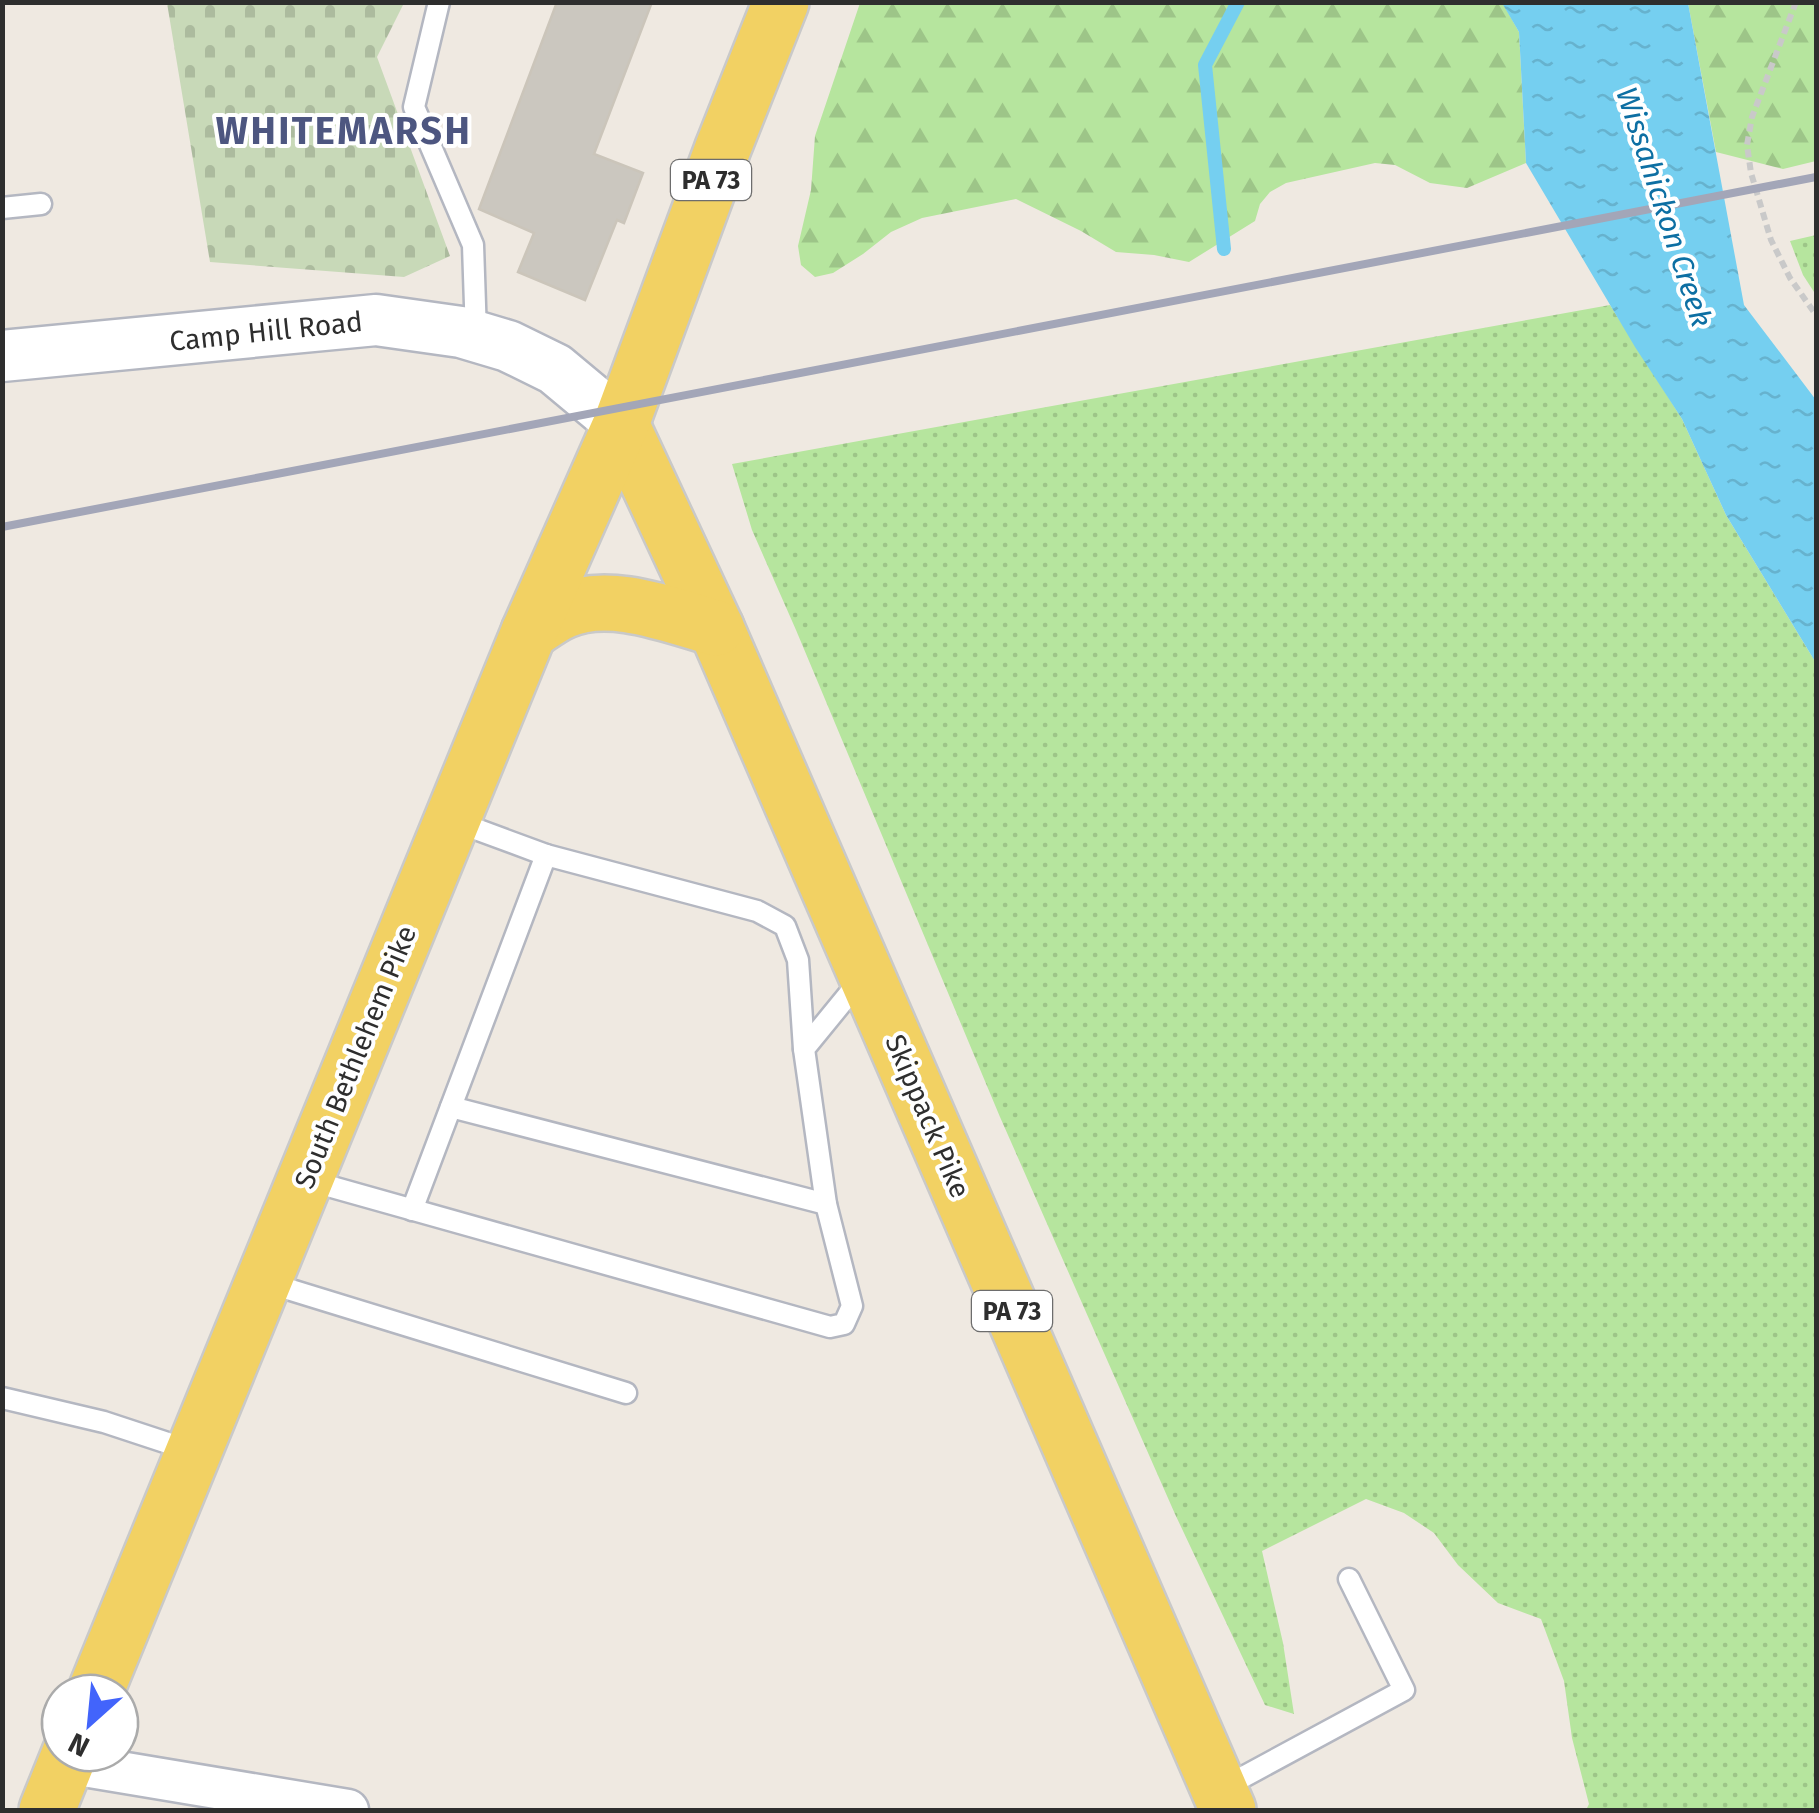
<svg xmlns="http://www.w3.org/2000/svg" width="1819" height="1813" font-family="'Fira Sans',sans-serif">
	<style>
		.grass { fill: url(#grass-dots) }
		.forest { fill: url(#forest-firs) }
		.cemetery { fill: url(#cemetery-stones) }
		.water { fill: url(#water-ripples) }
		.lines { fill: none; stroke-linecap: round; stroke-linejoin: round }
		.stream { stroke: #75cff0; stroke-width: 14 }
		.building { fill: #cbc7bf; stroke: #cbc5ba; stroke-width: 2.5 }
		.service-casing { stroke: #b4b7c1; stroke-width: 25 }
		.minor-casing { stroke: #b4b7c1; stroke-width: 45 }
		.tertiary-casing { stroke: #b4b7c1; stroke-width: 55 }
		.primary-casing { stroke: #c9c9c9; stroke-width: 60 }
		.path { stroke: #c9c9c9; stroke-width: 6; stroke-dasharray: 8 5; stroke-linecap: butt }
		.service { stroke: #fff; stroke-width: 20 }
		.minor { stroke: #fff; stroke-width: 40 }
		.tertiary { stroke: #fff; stroke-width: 50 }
		.primary { stroke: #f2d163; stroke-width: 55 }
		.rail { stroke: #a3a6b8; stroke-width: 8 }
		.labels { text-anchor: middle; stroke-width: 8; stroke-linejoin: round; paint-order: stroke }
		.shield { fill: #fff; stroke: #6d6d6d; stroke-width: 2.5 }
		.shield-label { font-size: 25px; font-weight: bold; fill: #2e2e2e }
		.street-label { font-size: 28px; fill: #2e2e2e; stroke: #fff }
		.water-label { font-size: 30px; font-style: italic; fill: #0d6fa3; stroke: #fff }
		.district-label { font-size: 38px; font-weight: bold; letter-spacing: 2.5px; fill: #4d5680; stroke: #fff }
	</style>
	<defs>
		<pattern id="grass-dots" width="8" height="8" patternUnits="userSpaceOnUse" patternTransform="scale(2.5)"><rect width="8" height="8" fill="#b6e59e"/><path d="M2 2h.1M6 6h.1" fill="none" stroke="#9dc588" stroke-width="1.8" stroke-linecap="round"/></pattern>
		<pattern id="forest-firs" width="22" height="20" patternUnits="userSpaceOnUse" patternTransform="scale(2.5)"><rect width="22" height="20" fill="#b6e59e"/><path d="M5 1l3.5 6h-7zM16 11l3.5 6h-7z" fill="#9dc588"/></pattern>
		<pattern id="cemetery-stones" width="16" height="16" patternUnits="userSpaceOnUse" patternTransform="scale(2.5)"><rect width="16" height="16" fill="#c8d9b8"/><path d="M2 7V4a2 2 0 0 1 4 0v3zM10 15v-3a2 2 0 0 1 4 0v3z" fill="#acbb9e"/></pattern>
		<pattern id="water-ripples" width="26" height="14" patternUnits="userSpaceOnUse" patternTransform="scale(2.5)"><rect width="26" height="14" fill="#75cff0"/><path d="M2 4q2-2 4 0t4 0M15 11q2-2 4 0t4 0" fill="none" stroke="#66b2ce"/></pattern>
	</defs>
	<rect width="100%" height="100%" fill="#efe9e1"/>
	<!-- grass -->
	<g class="grass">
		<path d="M1816,235v60l-13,-20 -13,-34z"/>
		<path d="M1610,305l72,114 44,96 90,148v1147h-230l3,-6 -17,-66 -8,-57 -23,-62 -43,-16 -40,-38 -24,-32 -30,-20 -38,-14 -104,52 21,92 11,71 -29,-9 -90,-191 -175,-397 -204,-487 -44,-100 -20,-66z"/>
	</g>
	<!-- forest -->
	<g class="forest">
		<path d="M1502,2l17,30 7,131 -59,25 -37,-5 -35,-18 -20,-2 -89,20 -16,9 -10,12 -5,17 -66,41 -35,-7 -38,-3 -35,-21 -65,-32 -94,19 -31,14 -28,22 -30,19 -18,4 -14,-12 -3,-19 13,-56 4,-54 45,-133z"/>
		<path d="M1688,3h128v158l-33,8 -67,-17z"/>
	</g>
	<!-- cemetery -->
	<path class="cemetery" d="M167,3h237l-27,54 73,199 -46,21 -194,-15z"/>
	<!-- water -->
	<path class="water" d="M1502,3h186l56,302 72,95v263l-90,-148 -44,-96 -47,-72 -109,-184 -7,-131z"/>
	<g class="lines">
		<!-- stream -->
		<path class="stream" d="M1224,249l-19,-184 33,-63"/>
	</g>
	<!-- building -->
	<path class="building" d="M557,2h95l-58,152 49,19 -19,50 -7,-3 -32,80 -67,-28 16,-39 -55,-24z"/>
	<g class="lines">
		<!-- service casing -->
		<g class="service-casing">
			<g id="service">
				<path d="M439,2l-25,105 59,138 3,90"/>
				<path d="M2,208l39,-4"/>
				<path d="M454,821l92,34"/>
				<path d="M451,1107l375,97"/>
				<path d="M307,1180l523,147 14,-3 8,-18 -26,-102 -22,-155 58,-71"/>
				<path d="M412,1210l134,-355 211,56 28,15 13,34 6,89"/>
				<path d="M265,1282l361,111"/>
				<path d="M2,1398l102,24 88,29"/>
				<path d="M1221,1789l183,-99 -55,-111"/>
			</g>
		</g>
		<!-- minor casing -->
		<g class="minor-casing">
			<path id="minor" d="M66,1763l282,47"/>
		</g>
		<!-- tertiary casing -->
		<g class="tertiary-casing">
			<path id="tertiary" d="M2,356l374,-36 85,12 47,14 47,23 66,55"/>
		</g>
		<!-- primary casing -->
		<g class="primary-casing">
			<g id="primary">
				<path d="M621,424l95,204 512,1182"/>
				<path d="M529,632c11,-7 22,-16 34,-21 46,-21 107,4 153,17"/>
				<path d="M95,1693l434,-1061 92,-208 102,-276 58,-146"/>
				<path d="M47,1810l23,-57"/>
			</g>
		</g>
		<!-- path -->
		<path class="path" d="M1796,2l-44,115 -5,28 4,28 20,67 19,38 26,37"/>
		<!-- service -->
		<use href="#service" class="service"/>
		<!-- minor -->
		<use href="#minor" class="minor"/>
		<!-- tertiary -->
		<use href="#tertiary" class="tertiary"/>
		<!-- primary -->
		<use href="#primary" class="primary"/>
		<!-- rail -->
		<path class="rail" d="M2,527l1814,-350"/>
	</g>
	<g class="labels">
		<!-- shield labels -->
		<g class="shield">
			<rect x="671" y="160" width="80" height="40" rx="8"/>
			<rect x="972" y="1291" width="80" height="40" rx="8"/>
		</g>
		<g class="shield-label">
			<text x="711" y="189">PA 73</text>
			<text x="1012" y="1320">PA 73</text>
		</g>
		<!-- street labels -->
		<g class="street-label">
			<text transform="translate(266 331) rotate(-6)" y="10">Camp Hill Road</text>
			<text transform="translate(355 1057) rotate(-68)" y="10">South Bethlehem Pike</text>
			<text transform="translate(928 1116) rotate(67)" y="10">Skippack Pike</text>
		</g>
		<!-- water labels -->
		<g class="water-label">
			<text transform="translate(1664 207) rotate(72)" y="10">Wissahickon Creek</text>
		</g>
		<!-- district labels -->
		<g class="district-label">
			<text x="344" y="144">WHITEMARSH</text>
		</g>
	</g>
	<!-- border -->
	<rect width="1819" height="1813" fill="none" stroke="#2e2e2e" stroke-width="10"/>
	<!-- north arrow -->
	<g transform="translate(90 1723) rotate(207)"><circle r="48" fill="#ffffff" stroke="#ababab" stroke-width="2.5"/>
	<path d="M0-8L18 38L0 25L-18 38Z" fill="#4264fb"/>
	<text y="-15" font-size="28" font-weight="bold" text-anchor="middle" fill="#2e2e2e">N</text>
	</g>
</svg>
